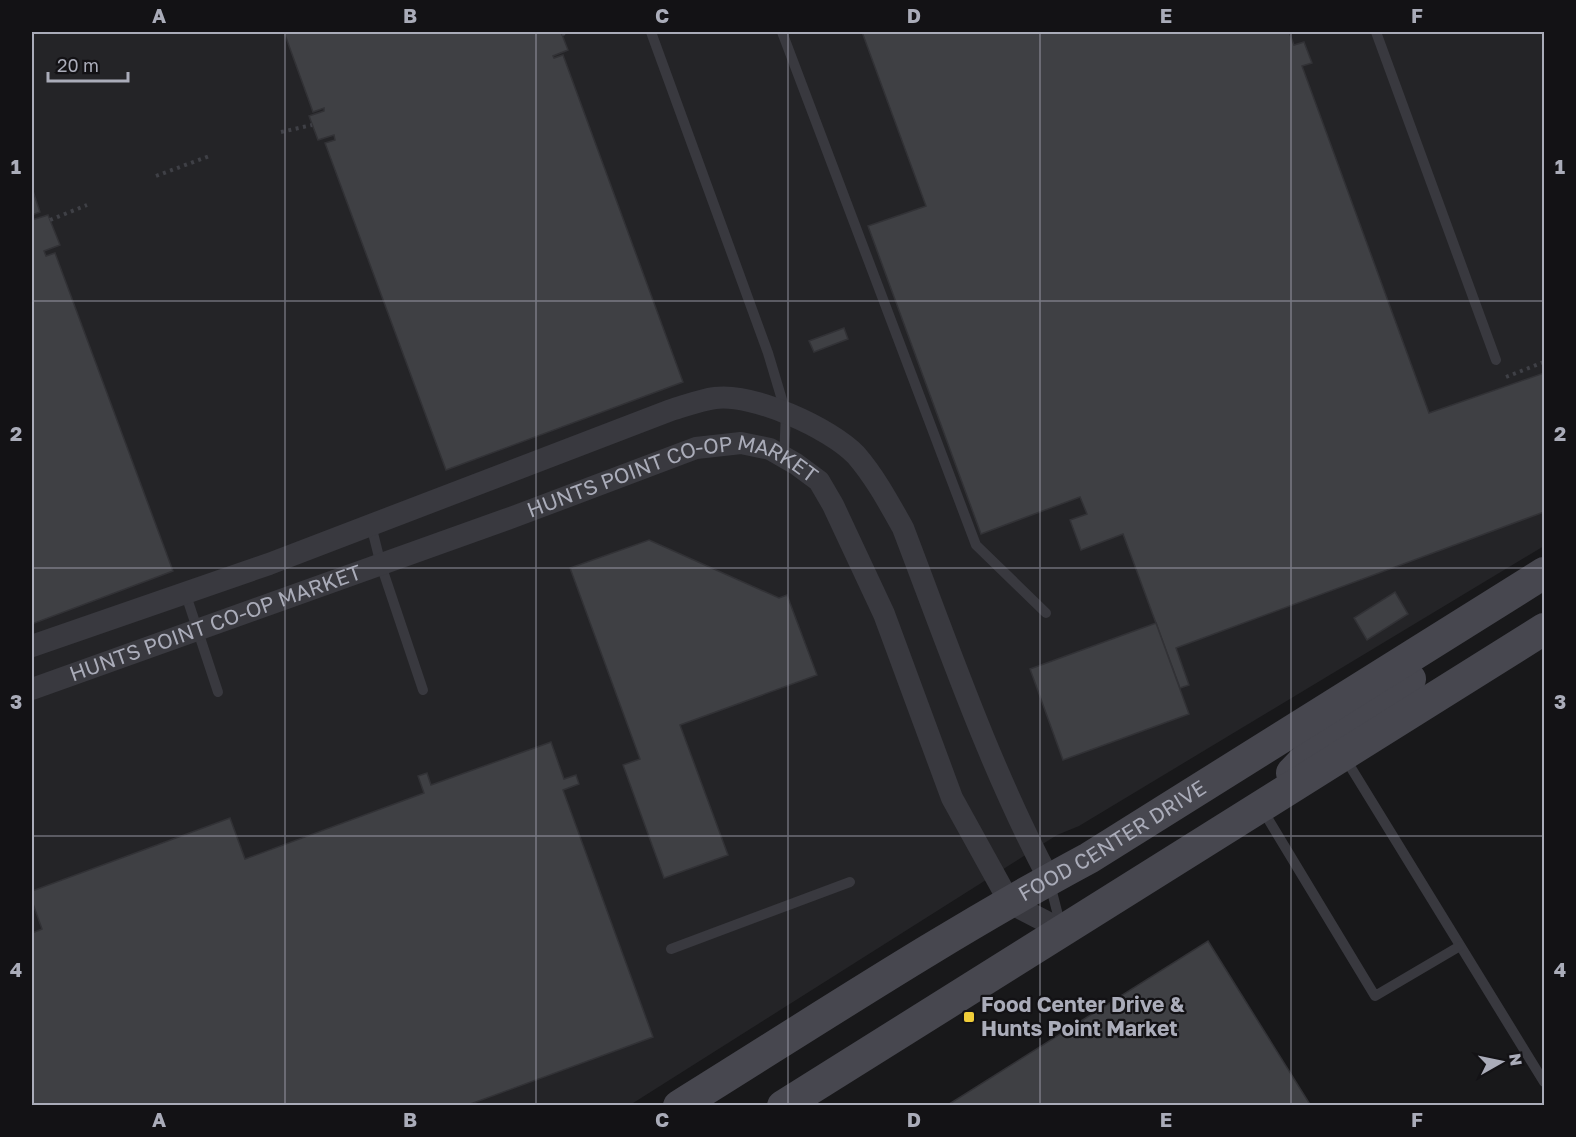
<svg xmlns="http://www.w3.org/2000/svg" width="1576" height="1137" font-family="'Golos Text',sans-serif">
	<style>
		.built { fill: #242427 }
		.building { fill: #3f4044; stroke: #323236; stroke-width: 1.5 }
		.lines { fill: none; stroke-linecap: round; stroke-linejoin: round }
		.path { stroke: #3f4046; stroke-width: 4; stroke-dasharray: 3 4.5; stroke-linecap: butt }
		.service { stroke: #39393f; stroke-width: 10 }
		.minor { stroke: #39393f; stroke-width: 22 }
		.secondary { stroke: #47474f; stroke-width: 32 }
		.grid { fill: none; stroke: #aaacb9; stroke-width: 1.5; stroke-opacity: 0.55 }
		.poi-dot { fill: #f0cd39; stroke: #131215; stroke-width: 2 }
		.labels { text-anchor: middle; stroke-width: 4.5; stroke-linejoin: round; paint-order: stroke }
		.street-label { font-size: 21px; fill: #aaacb9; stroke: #131215 }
		.poi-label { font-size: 21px; font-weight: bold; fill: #aaacb9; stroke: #131215; text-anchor: start }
		.neatline { fill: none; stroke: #aaacb9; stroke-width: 2 }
		.grid-label { font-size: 20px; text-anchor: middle; font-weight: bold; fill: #aaacb9 }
	</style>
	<rect width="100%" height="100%" fill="#18181a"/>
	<!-- built -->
	<path class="built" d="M32,32h1512v514l-465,280 -22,9 -427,270h-598z"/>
	<!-- building -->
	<g class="building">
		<path d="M284,32h277l7,18 -15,6 1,2 9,-3 120,327 -237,88 -121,-327 10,-3 -1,-5 -16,5 -9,-24 15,-5v-3l-11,4z"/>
		<path d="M862,32h427l5,13 10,-3 8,21 -10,3 127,347 115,-40v139l-368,136 13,37 -9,3 -57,-154 -42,16 -11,-30 17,-6 -7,-17 -99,37 -113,-308 58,-20z"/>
		<path d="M32,188l8,24 -8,3z"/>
		<path d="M48,215l12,30 -16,6 2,5 9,-3 118,318 -141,53v-406v2z"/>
		<path d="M844,328l4,11 -34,13 -5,-11z"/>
		<path d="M649,540l130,58 8,-3 30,80 -137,50 48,130 -64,23 -41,-113 17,-6 -70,-191z"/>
		<path d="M1395,592l13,22 -41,26 -13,-22z"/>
		<path d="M1156,623l33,91 -126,46 -33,-91z"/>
		<path d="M551,742l13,37 12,-4 3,9 -16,6 90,247 -188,69h-433v-173l10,-4 -10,-28v-10l198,-73 15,41 179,-66 -6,-17 9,-3 4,12z"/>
		<path d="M1208,941l103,165h-365z"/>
	</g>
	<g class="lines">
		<!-- path -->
		<g class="path">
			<path d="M562,34l7,-2"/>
			<path d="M281,132l31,-7"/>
			<path d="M156,176l56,-21"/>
			<path d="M50,220l37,-15"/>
			<path d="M1506,377l38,-15"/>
		</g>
		<!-- service -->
		<g class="service">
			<path d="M651,32l117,321 18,60 -2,44"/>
			<path d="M782,32l194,513 70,68"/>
			<path d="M1376,32l120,328"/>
			<path d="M371,525l10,40 42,125"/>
			<path d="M185,592l33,100"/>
			<path d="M1345,758l199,324"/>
			<path d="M1262,809l113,187 85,-50"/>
			<path d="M1050,884l11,43"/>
			<path d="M671,949l179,-67"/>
		</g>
		<!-- minor -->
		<g class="minor">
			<path d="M32,646l237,-82 402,-154c14,-4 29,-10 44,-12 38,-5 115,30 141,57 19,22 33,48 47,73 45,118 87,240 146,351"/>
			<path id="s1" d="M32,689l481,-172 183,-69 45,-5 29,6 26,15 23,17 14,24 51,109 68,184 58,105 52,27"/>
		</g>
		<!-- secondary -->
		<g class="secondary">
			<path d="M1292,773l30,-31 75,-52 13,-11"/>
			<path id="s2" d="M679,1106c135,-84 270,-173 410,-248l455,-285"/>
			<path d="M783,1106l761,-477"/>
		</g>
	</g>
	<!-- grid -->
	<path class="grid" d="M285,32v1074M536,32v1074M788,32v1074M1040,32v1074M1291,32v1074M32,301h1512M32,568h1512M32,836h1512"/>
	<!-- markers -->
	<rect class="poi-dot" x="963" y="1011" width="12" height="12" rx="3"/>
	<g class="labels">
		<!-- street labels -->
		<g class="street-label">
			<text dy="7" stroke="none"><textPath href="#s1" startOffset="681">HUNTS POINT CO-OP MARKET</textPath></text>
			<text dy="7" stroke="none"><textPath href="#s1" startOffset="195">HUNTS POINT CO-OP MARKET</textPath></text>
			<text dy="7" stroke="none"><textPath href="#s2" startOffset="508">FOOD CENTER DRIVE</textPath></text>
		</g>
		<!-- poi labels -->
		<g class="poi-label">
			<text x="981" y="1012">Food Center Drive &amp;<tspan x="981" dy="24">Hunts Point Market</tspan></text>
		</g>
	</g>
	<!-- border -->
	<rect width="1576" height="1137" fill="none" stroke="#131215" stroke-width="66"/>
	<!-- north arrow -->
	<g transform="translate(1501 1062) rotate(81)" stroke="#131215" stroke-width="4.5" paint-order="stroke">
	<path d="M0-4.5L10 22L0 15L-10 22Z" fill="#aaacb9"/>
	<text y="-9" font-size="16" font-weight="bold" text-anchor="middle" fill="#aaacb9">N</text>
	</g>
	<!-- scale -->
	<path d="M48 72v9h80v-9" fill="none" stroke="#aaacb9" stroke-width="3"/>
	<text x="57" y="72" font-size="18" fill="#aaacb9" stroke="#131215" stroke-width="4.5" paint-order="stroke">20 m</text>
	<rect x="33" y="33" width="1510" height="1071" class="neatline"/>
	<g class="grid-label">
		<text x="159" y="23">A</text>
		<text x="410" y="23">B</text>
		<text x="662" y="23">C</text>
		<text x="914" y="23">D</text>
		<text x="1166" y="23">E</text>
		<text x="1417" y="23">F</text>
		<text x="16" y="174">1</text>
		<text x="1560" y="174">1</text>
		<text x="16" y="441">2</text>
		<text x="1560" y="441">2</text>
		<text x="16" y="709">3</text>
		<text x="1560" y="709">3</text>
		<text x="16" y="977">4</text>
		<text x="1560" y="977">4</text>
		<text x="159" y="1127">A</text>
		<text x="410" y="1127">B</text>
		<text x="662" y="1127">C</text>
		<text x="914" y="1127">D</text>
		<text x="1166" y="1127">E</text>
		<text x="1417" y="1127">F</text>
	</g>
</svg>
